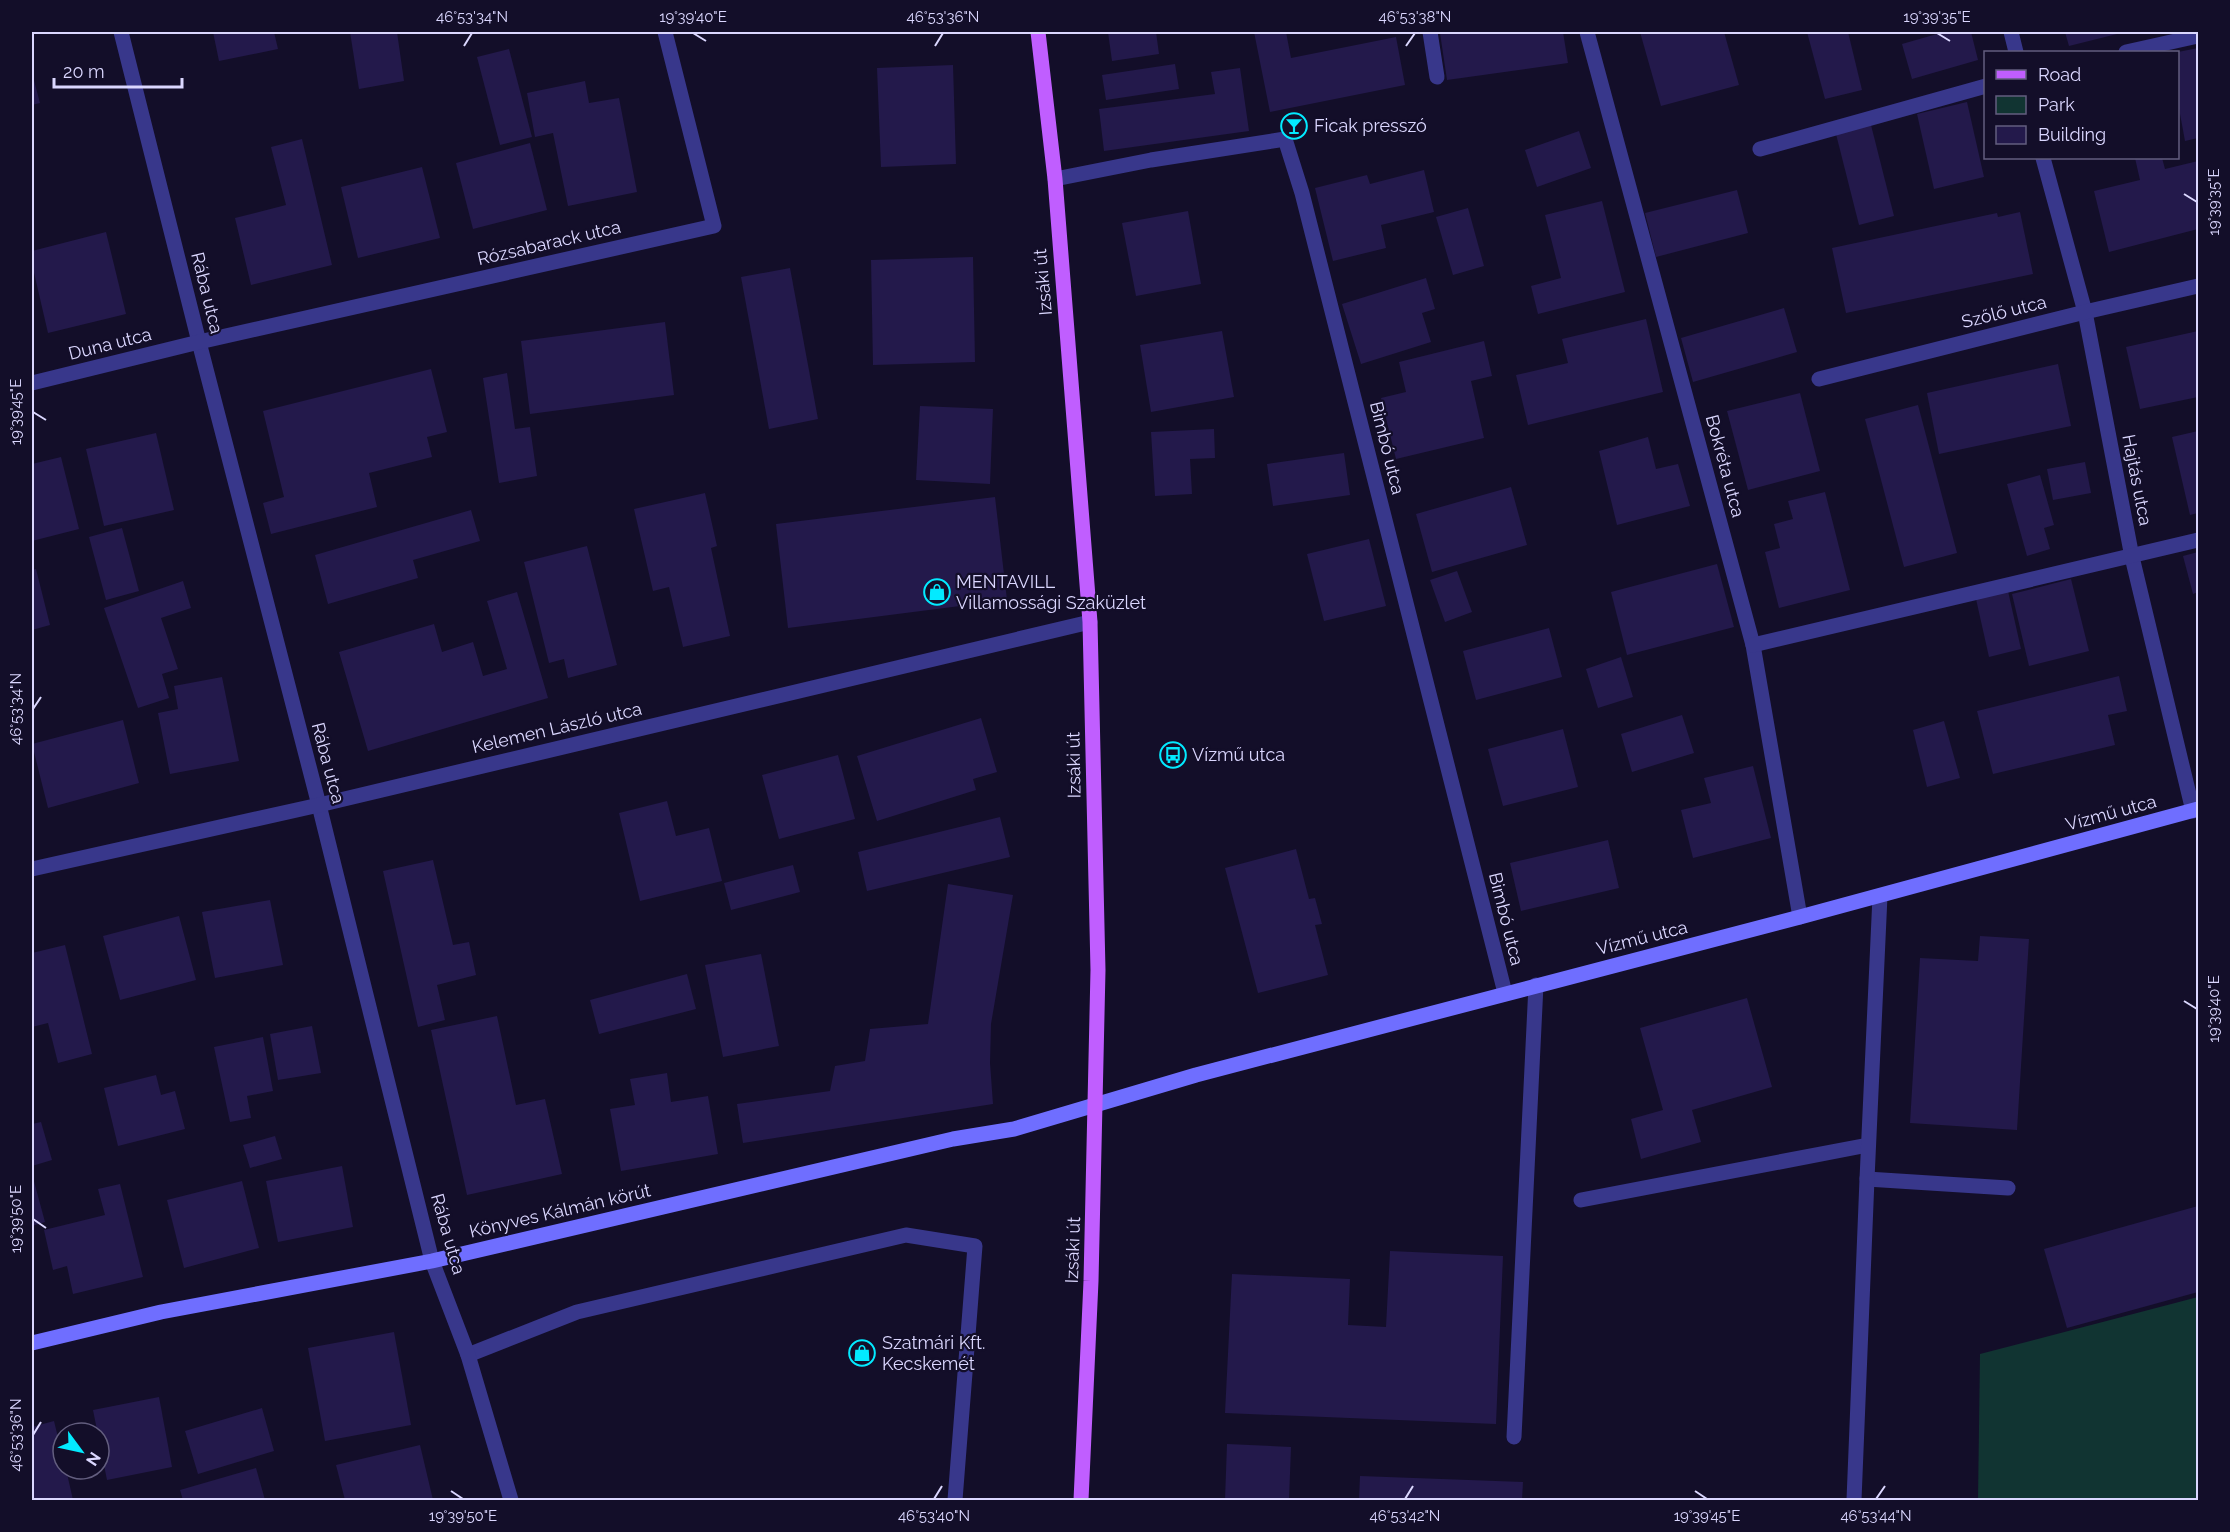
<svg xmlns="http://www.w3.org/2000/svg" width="2230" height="1532" font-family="Raleway,sans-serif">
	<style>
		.green { fill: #113432 }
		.building { fill: #23194b }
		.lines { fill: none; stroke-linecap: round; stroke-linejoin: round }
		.service { stroke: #38378b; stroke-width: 15 }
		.minor { stroke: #38378b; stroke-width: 15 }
		.secondary { stroke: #6f6eff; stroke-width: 15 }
		.primary { stroke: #c05eff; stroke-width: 15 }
		.ticks { fill: none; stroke: #dbd7ff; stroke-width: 2 }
		.labels { text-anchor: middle; stroke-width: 4.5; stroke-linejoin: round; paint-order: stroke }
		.poi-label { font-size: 18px; fill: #dbd7ff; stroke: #130e29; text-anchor: start }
		.street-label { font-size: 18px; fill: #dbd7ff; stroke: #130e29 }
		.neatline { fill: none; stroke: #dbd7ff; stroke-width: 2 }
		.ticks-label { font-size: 15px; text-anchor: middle; fill: #dbd7ff }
	</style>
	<rect width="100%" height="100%" fill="#130e29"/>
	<!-- green -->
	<path class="green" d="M2198,1297v203h-220l2,-146z"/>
	<!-- building -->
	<g class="building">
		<path d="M213,32h61l4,17 -59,12z"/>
		<path d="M350,32h47l7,49 -45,8z"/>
		<path d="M1108,32h48l3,22 -47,7z"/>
		<path d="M1254,32h32l5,26 105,-21 9,48 -135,27z"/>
		<path d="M1453,32h110l5,31 -121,17 -7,-47z"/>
		<path d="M1640,32h84l15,53 -78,21z"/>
		<path d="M1807,32h41l14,58 -37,9z"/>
		<path d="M1944,32h27l7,28 -66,19 -10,-35z"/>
		<path d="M2065,32h60l-56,14z"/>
		<path d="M2198,48v90l-13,3 -7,-38v-51z"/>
		<path d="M509,49l23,88 -32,8 -23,-88z"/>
		<path d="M1175,64l4,25 -73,11 -4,-25z"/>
		<path d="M953,65l3,99 -75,3 -4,-99z"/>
		<path d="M1240,68l9,63 -145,20 -5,-42 116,-15 -4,-22z"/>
		<path d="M32,73l8,30 -8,2z"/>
		<path d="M585,81l4,22 30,-5 18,94 -69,14 -15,-73 -18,4 -8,-44z"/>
		<path d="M1967,102l17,75 -50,12 -17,-75z"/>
		<path d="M1871,125l23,91 -35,9 -23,-91z"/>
		<path d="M1579,131l12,37 -54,19 -12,-37z"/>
		<path d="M302,139l30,126 -81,20 -16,-67 51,-13 -15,-58z"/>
		<path d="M530,143l17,67 -74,19 -17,-66z"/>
		<path d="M2135,158h27l3,11 33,-8v68l-89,23 -15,-61 46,-11z"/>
		<path d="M422,167l18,71 -82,20 -17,-71z"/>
		<path d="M1424,170l10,42 -53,13 5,23 -53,13 -18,-73 52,-13 3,9z"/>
		<path d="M1737,190l11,43 -92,24 -11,-44z"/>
		<path d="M1602,201l23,91 -87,22 -7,-28 30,-8 -16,-63z"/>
		<path d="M1468,208l16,58 -31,9 -17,-58z"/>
		<path d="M1188,211l13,73 -65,12 -14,-73z"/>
		<path d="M2020,212l13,62 -187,39 -14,-65 165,-35 1,4z"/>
		<path d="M106,232l20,82 -78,19 -16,-69v-13z"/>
		<path d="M973,257l2,105 -102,3 -2,-105z"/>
		<path d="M790,268l28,151 -49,10 -28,-152z"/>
		<path d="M1426,278l9,31 -13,4 9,29 -70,22 -19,-60z"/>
		<path d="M1784,308l13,44 -104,30 -12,-44z"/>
		<path d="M1646,319l17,73 -135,33 -12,-50 52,-12 -6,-24z"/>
		<path d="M665,322l9,73 -144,19 -9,-73z"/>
		<path d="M1222,331l12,66 -83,15 -11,-67z"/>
		<path d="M2198,331v66l-58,12 -14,-62z"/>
		<path d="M1484,341l8,35 -21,5 13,57 -88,21 -15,-61 25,-6 -7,-30z"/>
		<path d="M2058,364l13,62 -132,28 -12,-61z"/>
		<path d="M431,369l16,63 -20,5 5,20 -63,16 8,34 -106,27 -8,-31 21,-6 -21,-86z"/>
		<path d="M507,373l8,56 15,-2 7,49 -38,7 -16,-105z"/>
		<path d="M1800,393l20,78 -72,19 -21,-79z"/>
		<path d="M1918,405l39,148 -53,14 -39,-148z"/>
		<path d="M920,406l73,3 -3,75 -74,-4z"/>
		<path d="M1214,429l1,29 -25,1 2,35 -37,2 -4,-64z"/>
		<path d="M2198,431v82l-8,2 -18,-78z"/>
		<path d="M156,433l18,77 -70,16 -18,-77z"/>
		<path d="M1648,437l8,32 22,-5 12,42 -73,19 -18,-74z"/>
		<path d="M1344,453l6,42 -77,11 -6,-42z"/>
		<path d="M61,457l18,72 -47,12v-77z"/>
		<path d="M2085,462l6,31 -38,7 -6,-31z"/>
		<path d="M2040,475l14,50 -10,3 6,21 -23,7 -20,-72z"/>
		<path d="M1511,487l16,58 -95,27 -16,-58z"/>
		<path d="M1825,492l25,98 -71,18 -14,-56 15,-4 -6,-24 19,-5 -5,-18z"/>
		<path d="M705,493l12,53 -6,2 19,88 -47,11 -14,-60 -16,4 -19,-82z"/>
		<path d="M995,497l12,103 -219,28 -12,-104z"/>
		<path d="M471,510l9,31 -67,19 5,18 -90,26 -13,-49z"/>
		<path d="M122,528l17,63 -33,9 -17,-63z"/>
		<path d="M1369,539l17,67 -62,15 -17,-67z"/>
		<path d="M587,546l30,119 -49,13 -4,-19 -15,4 -25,-101z"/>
		<path d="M2198,552v40l-5,2 -10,-38z"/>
		<path d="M1717,564l17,63 -107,28 -16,-63z"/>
		<path d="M36,569l14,56 -18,5v-60z"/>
		<path d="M1457,571l15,41 -27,10 -15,-42z"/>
		<path d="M2071,579l18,72 -60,15 -17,-72z"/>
		<path d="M183,581l8,27 -30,10 17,51 -16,5 7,24 -31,10 -34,-100z"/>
		<path d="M2008,591l13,58 -32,8 -13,-58z"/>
		<path d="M517,592l31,106 -180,53 -29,-99 95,-28 8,28 31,-10 10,34 24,-7 -20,-68z"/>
		<path d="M1549,628l13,49 -86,23 -13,-49z"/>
		<path d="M1621,657l12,40 -35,11 -12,-39z"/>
		<path d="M2119,676l8,35 -19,4 7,30 -122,29 -16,-63z"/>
		<path d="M222,677l17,84 -69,13 -12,-61 20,-4 -4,-23z"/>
		<path d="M1682,715l12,38 -62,19 -11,-38z"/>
		<path d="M981,718l16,54 -24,7 3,11 -99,31 -20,-65z"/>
		<path d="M123,720l16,63 -91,25 -16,-64z"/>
		<path d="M1944,721l16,57 -33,9 -14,-57z"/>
		<path d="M1563,729l15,58 -75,19 -15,-57z"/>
		<path d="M838,755l17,64 -76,20 -17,-64z"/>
		<path d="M1753,766l18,72 -78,20 -12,-48 30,-7 -7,-25z"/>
		<path d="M667,801l9,35 33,-8 13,53 -82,20 -21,-88z"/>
		<path d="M1000,817l10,40 -143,34 -9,-39z"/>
		<path d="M1608,840l11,48 -98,23 -11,-48z"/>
		<path d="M1296,849l13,50 6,-1 7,26 -7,1 13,50 -70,18 -33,-125z"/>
		<path d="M433,860l20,85 16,-3 7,33 -39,10 8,35 -27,7 -35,-156z"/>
		<path d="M793,865l7,27 -69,18 -7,-27z"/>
		<path d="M948,884l65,11 -22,129 -1,39 3,41 -250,39 -6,-39 93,-13 5,-25 30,-5 5,-32 58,-5z"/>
		<path d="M270,900l13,65 -68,13 -13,-66z"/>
		<path d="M179,916l17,64 -76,20 -17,-64z"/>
		<path d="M1980,936l49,3 -12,191 -107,-7 10,-165 58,3z"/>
		<path d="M65,945l27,109 -34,9 -10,-40 -16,4v-74z"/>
		<path d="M761,954l18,92 -56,11 -18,-92z"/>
		<path d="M687,974l9,35 -97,25 -9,-34z"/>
		<path d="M1747,998l25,89 -80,23 9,32 -60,17 -10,-40 32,-9 -23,-82z"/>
		<path d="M497,1016l19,89 29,-6 17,75 -95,21 -36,-165z"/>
		<path d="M312,1026l9,47 -43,7 -8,-46z"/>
		<path d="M263,1037l10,54 -26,5 4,22 -21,4 -16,-75z"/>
		<path d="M667,1073l4,29 37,-6 10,58 -97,17 -11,-62 25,-4 -5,-26z"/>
		<path d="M156,1075l5,20 14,-4 10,38 -67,17 -14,-58z"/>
		<path d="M41,1122l11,38 -20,6v-42z"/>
		<path d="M275,1136l7,23 -32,9 -7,-23z"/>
		<path d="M342,1166l11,61 -75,15 -12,-61z"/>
		<path d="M32,1174l13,48 -13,4z"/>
		<path d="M242,1181l17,67 -75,20 -17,-68z"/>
		<path d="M120,1184l23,93 -70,17 -6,-28 -14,4 -9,-40 61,-15 -7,-26z"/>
		<path d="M2198,1206v86l-131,36 -23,-79z"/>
		<path d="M1390,1251l113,5 -7,168 -271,-11 7,-139 118,5 -2,46 38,2z"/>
		<path d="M394,1332l17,93 -86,16 -17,-93z"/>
		<path d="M159,1397l13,70 -65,13 -14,-70z"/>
		<path d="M262,1408l12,43 -76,23 -13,-43z"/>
		<path d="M54,1421l9,37v11h3l7,31h-41v-73z"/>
		<path d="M1227,1444l64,3 -2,53h-64z"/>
		<path d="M420,1445l13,55h-88l-9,-35z"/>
		<path d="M256,1468l9,32h-82l-3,-10z"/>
		<path d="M1360,1476l163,6 -1,18h-163z"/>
	</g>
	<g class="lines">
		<!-- service -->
		<g class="service">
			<path d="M1867,1179l141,9"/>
			<path d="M1581,1200l287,-55"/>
			<path d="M468,1355l109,-43 329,-77 69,11 -20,254"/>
			<path d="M1514,1437l22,-452"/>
			<path d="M1854,1500l13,-321 13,-283"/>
		</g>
		<!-- minor -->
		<g class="minor">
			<path d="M121,32l78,310 120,463 113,456 36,94 43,145"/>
			<path d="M1430,32l7,45"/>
			<path d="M1587,32l166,613 47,272"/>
			<path d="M2011,32l5,20"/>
			<path d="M2126,52l72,-16"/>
			<path d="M1760,149l226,-63"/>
			<path d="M2043,158l42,154 47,245 61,254"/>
			<path d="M1055,179l96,-19 134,-21 17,54 203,800"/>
			<path d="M1819,379l266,-67 113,-26"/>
			<path d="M32,383l167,-41 515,-116 -49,-194"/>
			<path d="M1753,645l445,-105"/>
			<path d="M32,869l287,-64 771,-183"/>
		</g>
		<!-- secondary -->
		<path class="secondary" d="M32,1343l129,-31 271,-51 521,-122 61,-10 182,-54 604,-158 398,-108"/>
		<!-- primary -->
		<path class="primary" d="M1038,32l17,147 35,443 8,348 -7,311 -10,219"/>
	</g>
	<!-- ticks -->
	<path class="ticks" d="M693,33l13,8M1937,33l13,8M464,46l8,-13M935,46l8,-13M1406,46l9,-13M2184,194l13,8M33,412l13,8M33,709l8,-12M2184,1001l13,8M33,1219l13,9M33,1435l8,-13M451,1491l12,8M1695,1491l12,8M934,1499l8,-13M1405,1499l8,-13M1876,1499l9,-13"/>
	<!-- icons -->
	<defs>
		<g id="bar-ring" transform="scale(1.35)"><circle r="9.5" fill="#130e29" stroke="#03eaff" stroke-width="1.5"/><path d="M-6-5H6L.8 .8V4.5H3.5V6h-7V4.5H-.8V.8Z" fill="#03eaff"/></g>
		<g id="shop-ring" transform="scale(1.35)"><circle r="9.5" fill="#130e29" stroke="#03eaff" stroke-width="1.5"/><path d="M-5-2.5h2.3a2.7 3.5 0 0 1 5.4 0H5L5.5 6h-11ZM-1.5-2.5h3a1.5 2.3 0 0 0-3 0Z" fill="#03eaff"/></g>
		<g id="bus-ring" transform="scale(1.35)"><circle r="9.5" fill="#130e29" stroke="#03eaff" stroke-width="1.5"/><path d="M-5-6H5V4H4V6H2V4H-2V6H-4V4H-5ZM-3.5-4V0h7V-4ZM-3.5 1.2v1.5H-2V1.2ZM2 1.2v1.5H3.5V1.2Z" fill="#03eaff"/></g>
	</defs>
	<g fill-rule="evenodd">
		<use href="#bar-ring" x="1294" y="126"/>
		<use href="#shop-ring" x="937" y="592"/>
		<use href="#bus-ring" x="1173" y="755"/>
		<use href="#shop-ring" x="862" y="1353"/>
	</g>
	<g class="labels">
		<!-- poi labels -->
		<g class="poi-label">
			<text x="1314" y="132">Ficak presszó</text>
			<text x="956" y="588">MENTAVILL<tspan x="956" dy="21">Villamossági Szaküzlet</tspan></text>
			<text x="1192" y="761">Vízmű utca</text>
			<text x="882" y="1349">Szatmári Kft.<tspan x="882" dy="21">Kecskemét</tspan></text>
		</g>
		<!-- street labels -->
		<g class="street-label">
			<text transform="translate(549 243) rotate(-13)" y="6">Rózsabarack utca</text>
			<text transform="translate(1043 282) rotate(-95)" y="6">Izsáki út</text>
			<text transform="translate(207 293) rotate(76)" y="6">Rába utca</text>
			<text transform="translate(2004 312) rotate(-14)" y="6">Szőlő utca</text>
			<text transform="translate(110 344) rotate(-14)" y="6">Duna utca</text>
			<text transform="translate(1387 448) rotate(76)" y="6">Bimbó utca</text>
			<text transform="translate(1725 466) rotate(75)" y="6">Bokréta utca</text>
			<text transform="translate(2137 480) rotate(79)" y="6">Hajtás utca</text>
			<text transform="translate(557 728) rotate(-13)" y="6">Kelemen László utca</text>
			<text transform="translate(328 763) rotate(75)" y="6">Rába utca</text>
			<text transform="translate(1074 765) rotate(-91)" y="6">Izsáki út</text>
			<text transform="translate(2111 813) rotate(-15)" y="6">Vízmű utca</text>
			<text transform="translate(1506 919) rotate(76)" y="6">Bimbó utca</text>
			<text transform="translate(1642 938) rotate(-14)" y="6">Vízmű utca</text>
			<text transform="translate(560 1211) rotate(-13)" y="6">Könyves Kálmán körút</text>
			<text transform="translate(448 1234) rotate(74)" y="6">Rába utca</text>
			<text transform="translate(1073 1250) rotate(-88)" y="6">Izsáki út</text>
		</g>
	</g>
	<!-- border -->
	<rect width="2230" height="1532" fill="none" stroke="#130e29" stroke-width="66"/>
	<!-- legend -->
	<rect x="1984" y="51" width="195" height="108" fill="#130e29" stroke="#635e7f" stroke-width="1.5"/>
	<rect x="1996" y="70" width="30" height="9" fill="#c05eff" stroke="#635e7f" stroke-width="1.5"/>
	<text x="2038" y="81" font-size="18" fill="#dbd7ff">Road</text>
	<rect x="1996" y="96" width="30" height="18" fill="#113432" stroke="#635e7f" stroke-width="1.5"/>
	<text x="2038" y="111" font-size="18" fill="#dbd7ff">Park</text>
	<rect x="1996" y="126" width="30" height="18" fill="#23194b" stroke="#635e7f" stroke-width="1.5"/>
	<text x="2038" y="141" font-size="18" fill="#dbd7ff">Building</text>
	<!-- north arrow -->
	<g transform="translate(81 1451) rotate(123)"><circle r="28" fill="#130e29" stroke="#635e7f" stroke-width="1.5"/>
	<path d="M0-4.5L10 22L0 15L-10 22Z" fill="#03eaff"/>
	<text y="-9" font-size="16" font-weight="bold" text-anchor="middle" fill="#dbd7ff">N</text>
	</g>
	<!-- scale -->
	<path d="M54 78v9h128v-9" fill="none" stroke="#dbd7ff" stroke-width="3"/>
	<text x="63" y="78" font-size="18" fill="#dbd7ff" stroke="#130e29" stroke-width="4.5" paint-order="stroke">20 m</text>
	<rect x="33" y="33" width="2164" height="1466" class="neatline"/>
	<g class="ticks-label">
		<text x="472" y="22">46°53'34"N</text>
		<text x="693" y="22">19°39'40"E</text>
		<text x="943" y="22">46°53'36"N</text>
		<text x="1415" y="22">46°53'38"N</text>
		<text x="1937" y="22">19°39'35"E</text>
		<text transform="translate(2214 202) rotate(-90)" y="5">19°39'35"E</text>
		<text transform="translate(16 412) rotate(-90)" y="5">19°39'45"E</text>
		<text transform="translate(16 709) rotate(-90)" y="5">46°53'34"N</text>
		<text transform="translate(2214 1009) rotate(-90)" y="5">19°39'40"E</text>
		<text transform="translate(16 1219) rotate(-90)" y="5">19°39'50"E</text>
		<text transform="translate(16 1435) rotate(-90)" y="5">46°53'36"N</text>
		<text x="463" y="1521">19°39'50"E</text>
		<text x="934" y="1521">46°53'40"N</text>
		<text x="1405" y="1521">46°53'42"N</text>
		<text x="1707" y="1521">19°39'45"E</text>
		<text x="1876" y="1521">46°53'44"N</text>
	</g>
</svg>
